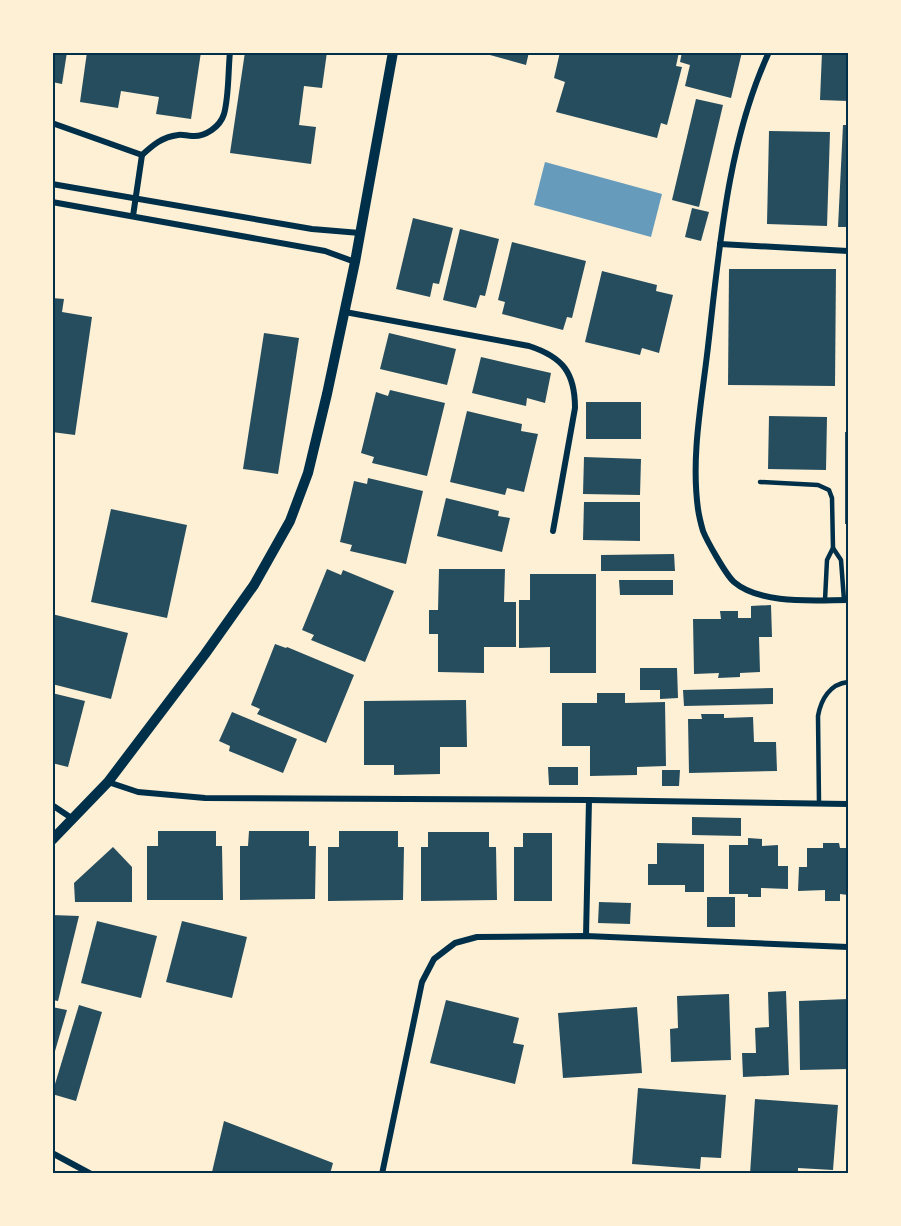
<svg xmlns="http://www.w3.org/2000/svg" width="901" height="1226" font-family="'PT Serif',serif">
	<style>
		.water { fill: #669bbc }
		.building { fill: #264d5e }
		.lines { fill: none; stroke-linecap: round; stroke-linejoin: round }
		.service { stroke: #003049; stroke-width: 4.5 }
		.minor { stroke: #003049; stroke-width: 6 }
		.tertiary { stroke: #003049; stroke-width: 10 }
		.neatline { fill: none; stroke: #003049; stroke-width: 2 }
	</style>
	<rect width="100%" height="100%" fill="#fdf0d5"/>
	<!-- water -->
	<path class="water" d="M545,162l117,32 -11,43 -117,-32z"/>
	<!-- building -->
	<g class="building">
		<path d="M52,52h15l-5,32 -10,-2z"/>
		<path d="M87,52h114l-10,67 -35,-5 3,-17 -38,-6 -3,17 -38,-6z"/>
		<path d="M245,52h82l-5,36 -18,-2 -5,39 17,2 -5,37 -81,-11z"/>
		<path d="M479,52h50l-3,13z"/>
		<path d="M560,52h119l-3,14 6,1 -15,58 -6,-2 -4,15 -101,-26 9,-30 -11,-4z"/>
		<path d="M682,52h60l-11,46 -46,-12 5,-21 -10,-3z"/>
		<path d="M822,52h26v49l-28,-1z"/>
		<path d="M696,99l27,6 -24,102 -27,-7z"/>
		<path d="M843,125h5v102h-10z"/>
		<path d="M769,131l61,1 -3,94 -60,-2z"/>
		<path d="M692,208l17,4 -8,29 -16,-4z"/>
		<path d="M413,218l40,10 -14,56 -6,-1 -3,14 -34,-8z"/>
		<path d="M460,229l39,10 -14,57 -5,-1 -4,13 -33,-8z"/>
		<path d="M512,242l74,19 -14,57 -5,-1 -4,13 -61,-16 3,-12 -7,-2z"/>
		<path d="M729,269h107l-1,117 -107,-1z"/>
		<path d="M602,271l55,14 -1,6 17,4 -14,58 -17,-5 -2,7 -55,-13z"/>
		<path d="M52,298l12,1 -2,13 30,5 -17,118 -23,-3z"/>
		<path d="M264,333l35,5 -21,136 -35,-5z"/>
		<path d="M389,333l67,16 -9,36 -67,-16z"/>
		<path d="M481,357l70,16 -6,30 -18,-5 -1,8 -54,-13z"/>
		<path d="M390,390l55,13 -18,73 -55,-13 2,-6 -13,-4 15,-61 12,4z"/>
		<rect x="586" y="402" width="55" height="37"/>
		<path d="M467,411l55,13 -1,7 17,3 -14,58 -17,-4 -2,7 -55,-13z"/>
		<path d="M769,416l58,1 -1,53 -58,-1z"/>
		<rect x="845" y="432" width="3" height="92"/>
		<path d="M584,457l57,2 -1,36 -57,-1z"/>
		<path d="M368,478l55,13 -17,73 -56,-13 2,-6 -12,-3 14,-61 13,3z"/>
		<path d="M446,498l53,13 -1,5 12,2 -8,34 -65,-16z"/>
		<path d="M584,502h56v39l-57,-1z"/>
		<path d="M111,509l76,16 -20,93 -76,-16z"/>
		<path d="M674,554l1,17h-74v-16z"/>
		<path d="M327,569l14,6 2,-5 51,21 -29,71 -54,-22 3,-5 -12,-5z"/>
		<path d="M439,569h66l-1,33h12v45h-32v26l-46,-1v-38h-9v-24h9z"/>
		<path d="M530,574h66v99h-46v-26l-31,1v-48h11z"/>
		<path d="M619,580h54v15h-53z"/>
		<path d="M771,605l1,32h-13l1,35 -20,1v4l-22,1 1,-5 -25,1 -1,-55h28l-1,-8h18v7h13v-12z"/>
		<path d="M52,614l76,19 -17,66 -59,-15z"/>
		<path d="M275,644l11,4 1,-1 67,28 -28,68 -69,-29 3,-5 -9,-4z"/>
		<path d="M640,668h37l1,30 -18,1v-9h-20z"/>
		<path d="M773,688v16l-89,2 -1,-16z"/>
		<path d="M52,693l33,8 -17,66 -16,-4z"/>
		<path d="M597,693h28v10l40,-1 1,64 -29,1v8l-47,1v-30h-28v-43h35z"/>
		<path d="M466,700l1,47h-27v27l-46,1v-10h-30v-64z"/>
		<path d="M232,712l65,27 -14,34 -54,-22 1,-5 -11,-5z"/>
		<path d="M701,714h23v4l29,-1 1,25h22l1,29 -88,2 -1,-54h14z"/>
		<path d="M548,767h30v18h-29z"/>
		<path d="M662,770h18l-1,16h-17z"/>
		<path d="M692,817l49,1v18l-49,-1z"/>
		<path d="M158,831h58v15h6l1,54h-76v-54h11z"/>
		<path d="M249,831h60v15h7l-1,53 -75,1v-54h8z"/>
		<path d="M339,831h59v16h6l-1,53 -75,1v-54h11z"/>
		<path d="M428,832h61v15h7l1,53 -76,1v-54h7z"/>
		<path d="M523,833h29v68h-38v-54h9z"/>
		<path d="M748,838l14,1v7l16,-1v21h10v23l-27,-1v9h-13v-3h-19v-49h19z"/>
		<path d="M657,843l47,1v48h-19v-7h-37v-21h9z"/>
		<path d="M823,843h16l1,5h8v47l-8,-1v7h-15v-11l-27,1 1,-24h8v-19h16z"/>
		<path d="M113,847l19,20v35h-57l-1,-19z"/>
		<rect x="707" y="897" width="28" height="30"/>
		<path d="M599,902l32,1 -1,21 -32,-1z"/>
		<path d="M52,915l27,1 -21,85 -6,-1z"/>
		<path d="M97,921l60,15 -16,62 -60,-15z"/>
		<path d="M182,921l65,16 -15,61 -66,-16z"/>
		<path d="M786,991l3,84 -46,2 -1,-24h14l-1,-25 14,-1 -1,-35z"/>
		<path d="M729,994l2,66 -60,2 -1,-33 8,-1 -1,-32z"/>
		<path d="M848,999v70l-48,1 -1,-69z"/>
		<path d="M446,1000l73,18 -6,25 11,2 -9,39 -85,-21z"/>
		<path d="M79,1005l23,7 -26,89 -24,-7z"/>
		<path d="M52,1007l15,3 -14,48h-1z"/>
		<path d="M637,1007l5,66 -79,5 -5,-65z"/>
		<path d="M638,1088l88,7 -5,63 -20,-1 -1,12 -68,-5z"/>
		<path d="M755,1099l83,6 -5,65 -35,-2v6h-48z"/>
		<path d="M224,1121l109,42 -3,11h-114l-4,-2z"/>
	</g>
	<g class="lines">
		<!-- service -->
		<g class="service">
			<path d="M760,482l58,3 11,5 3,8 1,50 -6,12 -2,40"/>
			<path d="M833,548l8,12 3,40"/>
			<path d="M819,803l-1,-87c3,-17 12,-32 30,-34"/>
		</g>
		<!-- minor -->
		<g class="minor">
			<path d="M769,52c-43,93 -50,203 -62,303 -6,50 -16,103 -9,154 1,7 3,15 5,22 4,10 23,44 31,51 27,23 81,18 114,18"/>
			<path d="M52,123l90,32c11,-10 20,-18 36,-20 4,-1 9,1 14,1 13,1 28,-9 32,-22 5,-18 4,-43 6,-62"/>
			<path d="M52,184l260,45 48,4"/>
			<path d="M52,202l273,49 30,11"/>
			<path d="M133,216l9,-61"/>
			<path d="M720,244l128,7"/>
			<path d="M345,312l184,34c34,11 46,27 46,62l-22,123"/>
			<path d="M108,782l30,10 67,6 384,2 259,4"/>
			<path d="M52,805l21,14"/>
			<path d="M586,936l3,-136"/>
			<path d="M52,1153l39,21"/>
			<path d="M382,1174l40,-192 12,-23 21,-16 22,-6 109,-1 262,11"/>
		</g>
		<!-- tertiary -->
		<path class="tertiary" d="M52,840l56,-58 97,-128 49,-69 36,-64 18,-48 19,-79 28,-132 38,-210"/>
	</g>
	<!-- border -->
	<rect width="901" height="1226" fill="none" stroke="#fdf0d5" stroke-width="108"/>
	<rect x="54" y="54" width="793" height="1118" class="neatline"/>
</svg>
